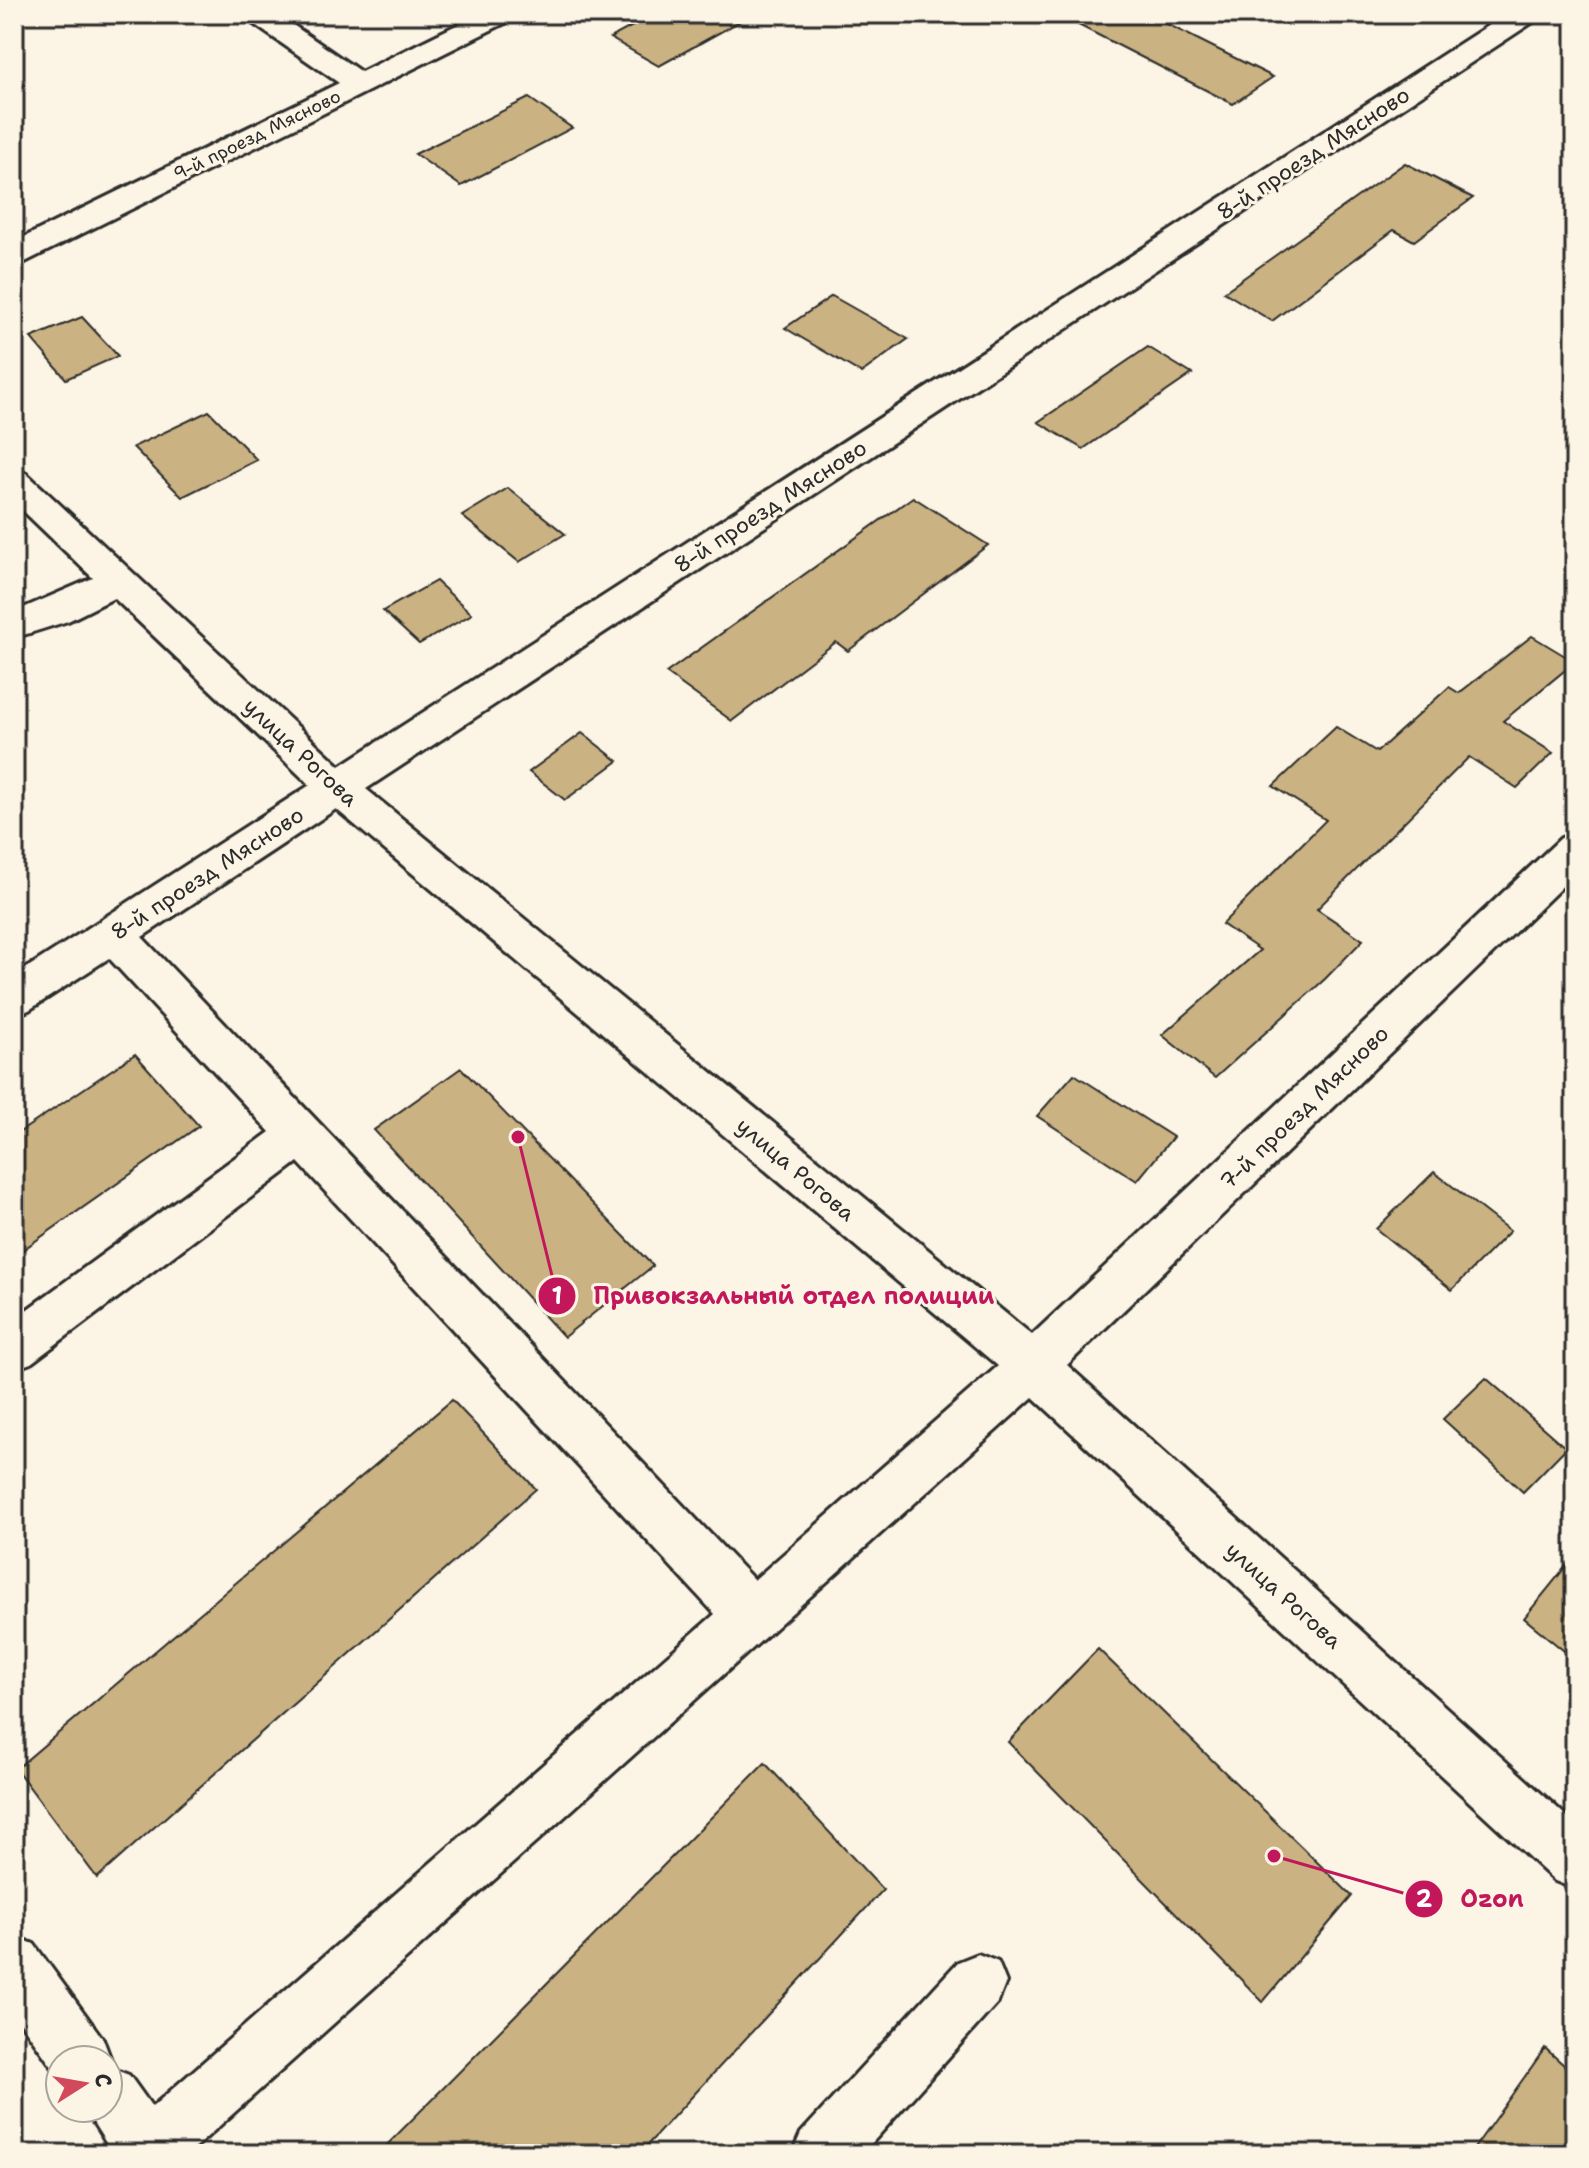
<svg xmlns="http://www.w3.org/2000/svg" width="1589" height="2168" font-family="'Shantell Sans',sans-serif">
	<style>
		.building { fill: #cab282; stroke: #2b2b2b; stroke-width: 2 }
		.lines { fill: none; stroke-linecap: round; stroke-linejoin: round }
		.minor-casing { stroke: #2b2b2b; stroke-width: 6 }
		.minor { fill: #fcf5e5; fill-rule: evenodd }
		.labels { text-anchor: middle; stroke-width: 6; stroke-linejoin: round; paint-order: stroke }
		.far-street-label { font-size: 18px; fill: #2b2b2b; stroke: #fcf5e5 }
		.street-label { font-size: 22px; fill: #2b2b2b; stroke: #fcf5e5 }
		.leader { fill: none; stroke: #c2185b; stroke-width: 3 }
		.callout-dot { fill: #c2185b; stroke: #fcf5e5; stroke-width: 3 }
		.mark-label { font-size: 24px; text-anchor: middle; font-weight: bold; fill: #fff }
		.callout-label { font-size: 24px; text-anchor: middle; font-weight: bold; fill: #c2185b; stroke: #fcf5e5; stroke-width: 6; stroke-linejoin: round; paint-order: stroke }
	</style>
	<rect width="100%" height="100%" fill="#fcf5e5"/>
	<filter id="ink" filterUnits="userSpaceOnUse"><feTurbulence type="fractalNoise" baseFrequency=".0125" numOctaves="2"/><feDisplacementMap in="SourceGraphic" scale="16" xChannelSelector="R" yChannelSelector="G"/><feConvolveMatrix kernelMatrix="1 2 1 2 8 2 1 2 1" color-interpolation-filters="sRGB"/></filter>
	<g filter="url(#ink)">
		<!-- building -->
		<g class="building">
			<path d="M655,14h98l-94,52 -49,-28z"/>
			<path d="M1057,14h90l126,63 -40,27z"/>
			<path d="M529,98l43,30 -111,58 -46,-32z"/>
			<path d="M1405,163l68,35 -59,43 -20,-11 -122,91 -48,-29z"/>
			<path d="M832,296l76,43 -47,34 -76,-45z"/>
			<path d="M82,317l36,39 -52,23 -35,-41z"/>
			<path d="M1148,347l44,27 -109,75 -45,-27z"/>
			<path d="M209,411l48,49 -75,37 -49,-50z"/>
			<path d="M508,488l57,46 -46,28 -57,-46z"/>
			<path d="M913,497l75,48 -140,106 -12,-9 -104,79 -66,-48z"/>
			<path d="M436,581l36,33 -53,30 -36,-33z"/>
			<path d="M1532,636l43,26 -72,59 50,32 -36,35 -48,-31 -152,152 46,31 -38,39 -110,99 -53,-43 98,-85 -38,-26 104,-104 -53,-34 63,-59 41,25 72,-65 10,6z"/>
			<path d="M582,733l36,28 -53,39 -36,-28z"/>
			<path d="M135,1054l64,72 -185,130v-120z"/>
			<path d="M461,1068l192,198 -89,71 -190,-207z"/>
			<path d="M1074,1074l99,63 -36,44 -100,-65z"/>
			<path d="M1434,1172l76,59 -58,59 -76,-61z"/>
			<path d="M1486,1378l80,70 -43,44 -80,-73z"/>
			<path d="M452,1400l84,89 -439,389 -81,-109z"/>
			<path d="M1575,1555v105l-51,-42z"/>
			<path d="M1098,1649l254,247 -89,106 -255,-260z"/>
			<path d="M765,1763l118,127 -244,264h-261z"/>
			<path d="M1545,2048l30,27v79h-105z"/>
		</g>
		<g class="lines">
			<!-- minor casing -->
			<g class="minor-casing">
				<g id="minor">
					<path d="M244,14h33l84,58 118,-58h36l-4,6 -486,242 -11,3v-23l325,-159 -91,-63z"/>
					<path d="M1506,14h34l-4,6 -1170,769 666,546 529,-497 14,-5v41l-508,491 508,459v65l-20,-8 -522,-484 -845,757h-75l-29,-46h24v-48h-48v18l-46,-65v-77l20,8 69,95 8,21 -3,7 21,8 23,32 563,-493 -417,-452 -267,201 -17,6v-50l256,-187 -161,-174 -80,52 -15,6v-40l296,-191 -196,-187 -46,23 -54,17v-26l79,-34 -79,-76v-32l12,3 314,293zM336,809l662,557 -244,214 -612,-643z"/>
					<path d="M978,1954l20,8 8,20 -8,20 -136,152h-70l9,-21 157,-171z"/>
				</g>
			</g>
			<!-- minor -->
			<use href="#minor" class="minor"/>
		</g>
	</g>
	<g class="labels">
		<!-- far-street labels -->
		<g class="far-street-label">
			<text transform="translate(257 135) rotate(-26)" y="6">9-й проезд Мясново</text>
		</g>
		<!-- street labels -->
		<g class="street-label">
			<text transform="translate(1313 153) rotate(-33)" y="8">8-й проезд Мясново</text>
			<text transform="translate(770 506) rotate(-33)" y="8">8-й проезд Мясново</text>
			<text transform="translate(301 752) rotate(43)" y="8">улица Рогова</text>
			<text transform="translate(207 873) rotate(-33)" y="8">8-й проезд Мясново</text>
			<text transform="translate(1304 1107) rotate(-44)" y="8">7-й проезд Мясново</text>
			<text transform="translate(796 1169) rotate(40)" y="8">улица Рогова</text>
			<text transform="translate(1284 1595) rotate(42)" y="8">улица Рогова</text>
		</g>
	</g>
	<!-- callouts -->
	<path class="leader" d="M518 1137L557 1296M1274 1856L1424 1899"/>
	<g class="callout-dot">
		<circle cx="518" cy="1137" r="8"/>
		<circle cx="1274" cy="1856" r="8"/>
		<circle cx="557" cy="1296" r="20"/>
		<circle cx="1424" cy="1899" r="20"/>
	</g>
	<g class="mark-label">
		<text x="557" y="1304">1</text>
		<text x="1424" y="1907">2</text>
	</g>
	<g class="callout-label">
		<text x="794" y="1304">Привокзальный отдел полиции</text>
		<text x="1492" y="1907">Ozon</text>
	</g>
	<!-- margin -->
	<rect width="1589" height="2168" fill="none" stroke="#fcf5e5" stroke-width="48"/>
	<rect x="24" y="24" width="1541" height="2120" fill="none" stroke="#2b2b2b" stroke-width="3" filter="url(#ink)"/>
	<!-- north arrow -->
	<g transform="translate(84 2084) rotate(79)"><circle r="38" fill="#fcf5e5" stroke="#a8a49b" stroke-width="2"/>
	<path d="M0-6L14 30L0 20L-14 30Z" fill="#d1495b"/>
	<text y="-12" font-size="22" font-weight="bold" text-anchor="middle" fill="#2b2b2b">С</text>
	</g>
</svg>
